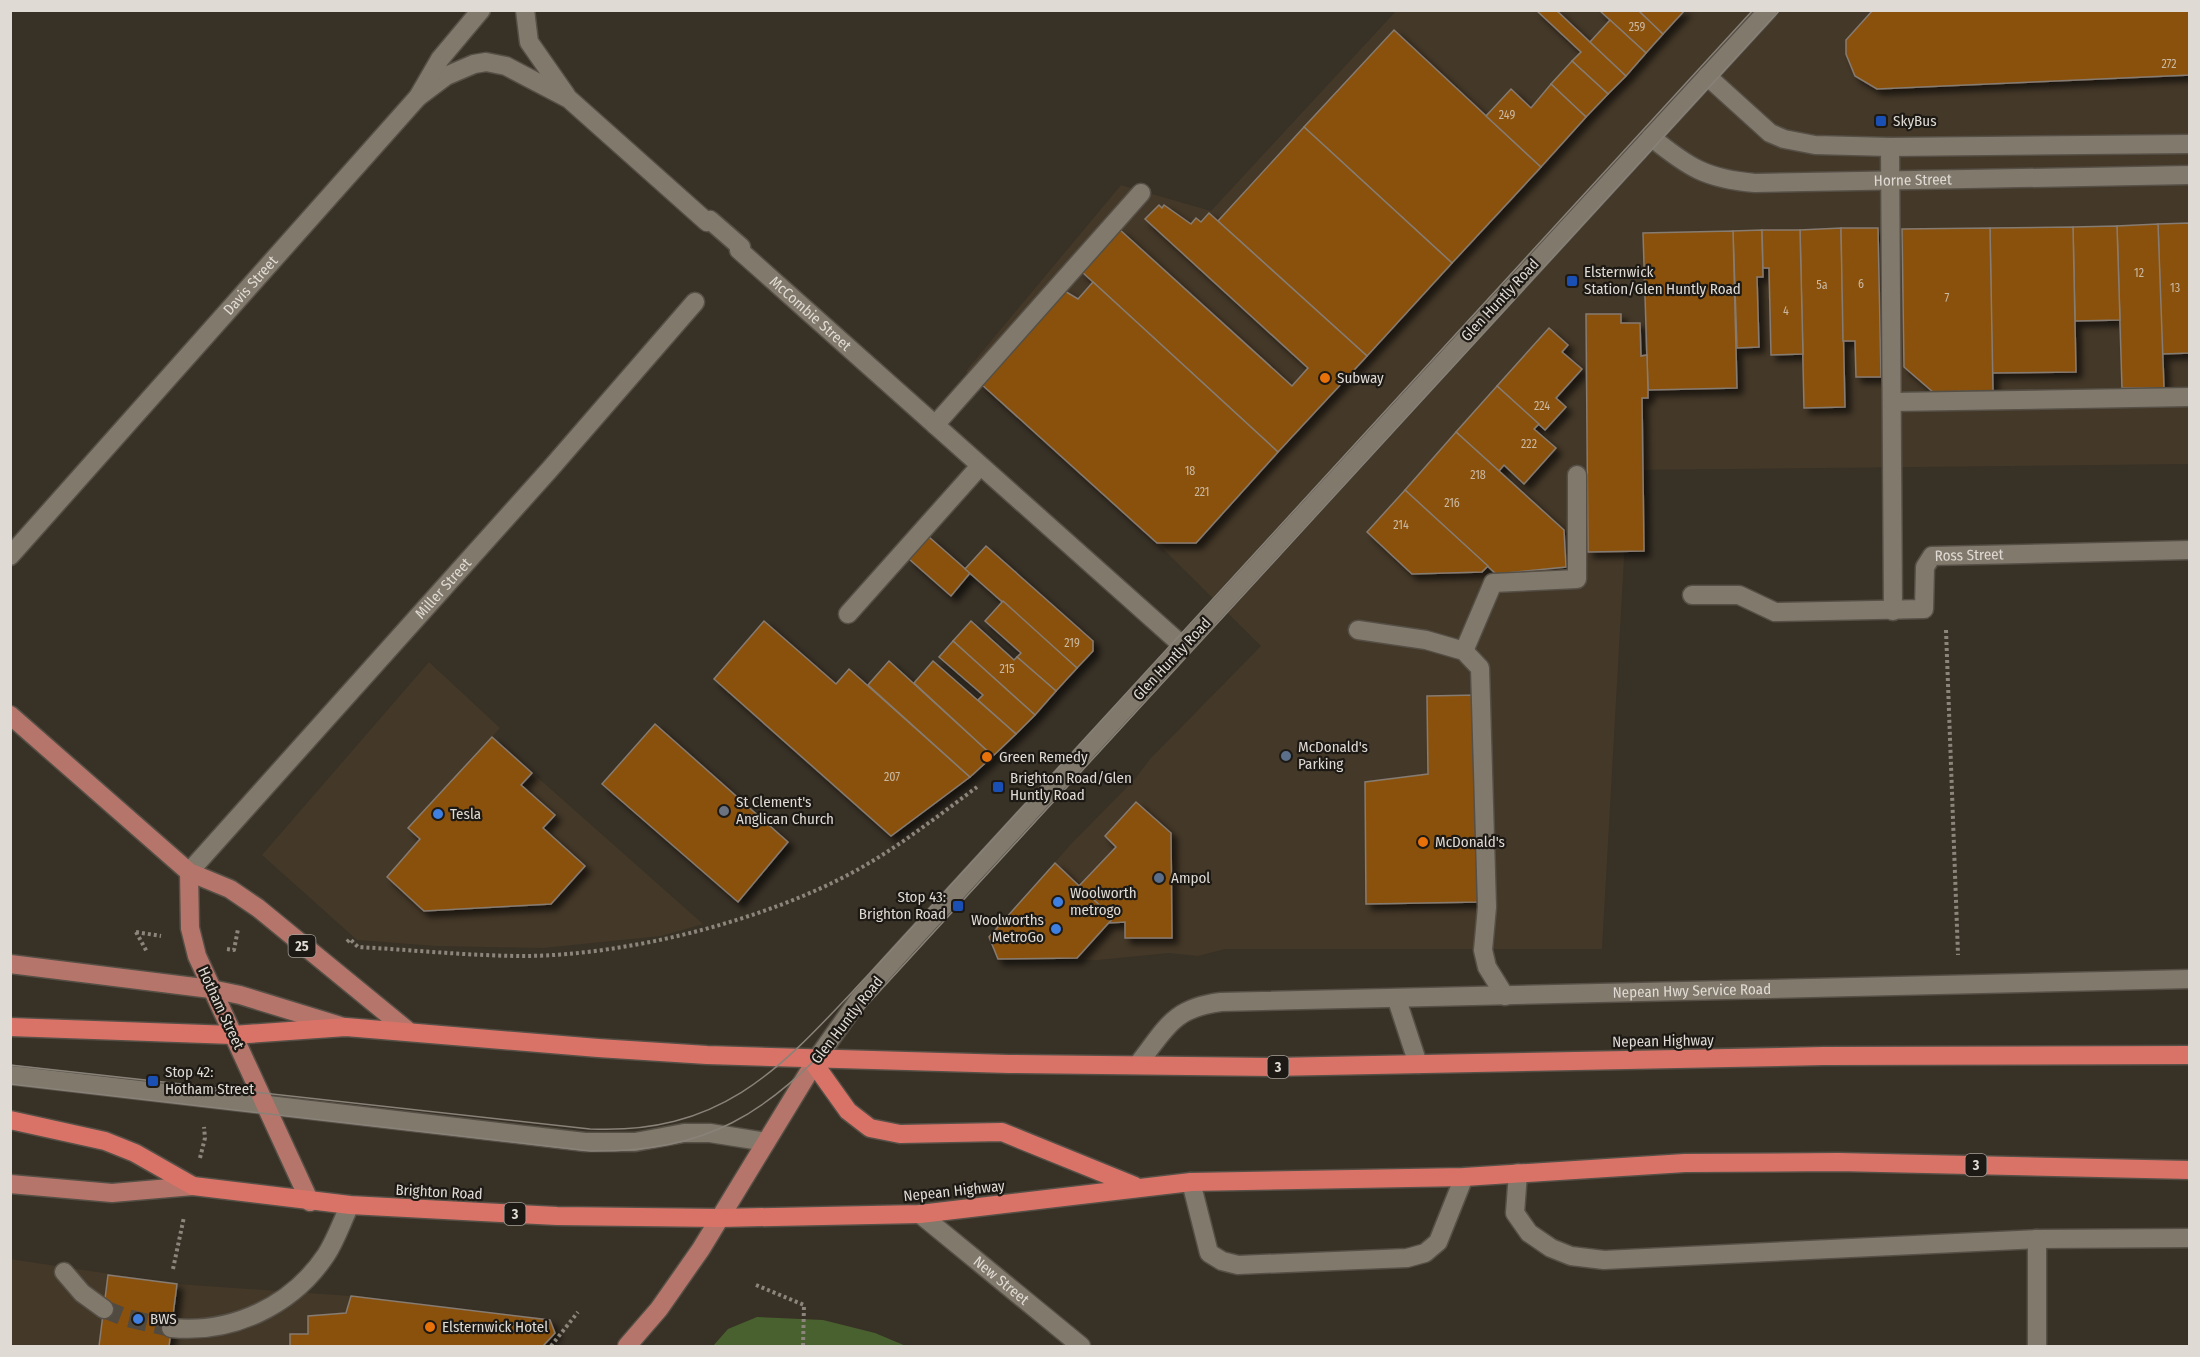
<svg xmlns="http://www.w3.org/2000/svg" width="2200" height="1357" font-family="'Fira Sans Condensed',sans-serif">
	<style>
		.built { fill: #443828 }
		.green { fill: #48612f }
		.building { fill: #8a510a; stroke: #877b71; stroke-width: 1.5; filter: url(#shadow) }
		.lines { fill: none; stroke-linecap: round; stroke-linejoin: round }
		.minor-tunnel { stroke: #514a40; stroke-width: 18; stroke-dasharray: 18 9; stroke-linecap: butt }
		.minor-casing { stroke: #554f46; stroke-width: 21 }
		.major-casing { stroke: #554f46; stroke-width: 21 }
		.highway-casing { stroke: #554f46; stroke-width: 21 }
		.path { stroke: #8b857c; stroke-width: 4; stroke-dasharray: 3 3; stroke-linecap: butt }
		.minor { stroke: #81796c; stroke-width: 18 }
		.major { stroke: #b6756a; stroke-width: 18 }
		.highway { stroke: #d97368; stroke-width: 18 }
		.tram { stroke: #888279; stroke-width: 1.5 }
		.transit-dot { fill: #1a4fb4; stroke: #1d1914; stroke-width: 2 }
		.food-dot { fill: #e8710a; stroke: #1d1914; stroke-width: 2 }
		.service-dot { fill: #5c6f8a; stroke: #1d1914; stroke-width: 2 }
		.worship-dot { fill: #6b7280; stroke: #1d1914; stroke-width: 2 }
		.shop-dot { fill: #3f7fe0; stroke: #1d1914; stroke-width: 2 }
		.labels { text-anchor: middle; stroke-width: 4.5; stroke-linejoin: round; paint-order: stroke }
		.number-label { font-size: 12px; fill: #cab8a1 }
		.shield { fill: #1d1914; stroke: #a5a09a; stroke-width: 1.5 }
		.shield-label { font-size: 14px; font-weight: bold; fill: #dfdad3 }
		.poi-label { font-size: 15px; fill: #dfdad3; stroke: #1d1914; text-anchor: start }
		.street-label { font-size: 15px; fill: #dfdad3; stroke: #1d1914 }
	</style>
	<defs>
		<filter id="shadow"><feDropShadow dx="5.5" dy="5.5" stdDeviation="3" flood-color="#0009"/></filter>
	</defs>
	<rect width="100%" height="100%" fill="#383126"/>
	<!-- built -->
	<g class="built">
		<path d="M1396,11h793v453l-560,6 -27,479h-377l-27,7 -29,-3 -71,7 -100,-1 -9,-22 82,-93 63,-64 17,-22 110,-112 -104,-103 -191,-172 155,-186 90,26z"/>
		<path d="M429,662l71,66 -8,9 211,187 -42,12 -118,12 -107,-2 -79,-6 -95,-85z"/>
		<path d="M10,1259l167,25 174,12 199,24 5,13 -12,13h-532z"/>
	</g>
	<!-- green -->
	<path class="green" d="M757,1317l66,3 52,13 31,13h-193l15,-17z"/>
	<!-- building -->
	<g class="building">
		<path d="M1536,10h20l70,66 -18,18 -36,-33 9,-9z"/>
		<path d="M1599,10h39l25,24 -17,19z"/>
		<path d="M1638,10h47l-22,24z"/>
		<path d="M1873,10h317v65l-313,14 -22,-13 -9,-22v-14z"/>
		<path d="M1610,20l36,33 -20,23 -36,-34z"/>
		<path d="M1394,30l147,137 -89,96 -148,-136z"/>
		<path d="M1572,61l36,33 -22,23 -35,-33z"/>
		<path d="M1551,84l35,33 -45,50 -55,-51 25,-27 20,19z"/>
		<path d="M1304,127l148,136 -85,93 -149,-135z"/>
		<path d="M1159,205l3,3 2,-3 27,19 5,-6 5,4 8,-9 158,143 -89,96 -197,-181 38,-42 173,157 16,-18 -163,-149z"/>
		<path d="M2190,223v130l-28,1 -4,-130z"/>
		<path d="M2158,224l6,164h-42l-5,-162z"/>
		<path d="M2117,226l3,94 -45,1 -2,-94z"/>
		<path d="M2073,227l3,145 -84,1 -2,-145z"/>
		<path d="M1841,228l4,179 -41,1 -4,-178z"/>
		<path d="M1841,228h37l3,149h-25l-1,-36h-12z"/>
		<path d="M1990,228l3,163 -60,1 -29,-25 -2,-138z"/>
		<path d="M1762,230l1,47h-6l2,70 -22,1 -4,-117z"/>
		<path d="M1762,230h38l3,124 -32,1 -2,-87h-6z"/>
		<path d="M1733,231l4,157 -89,2 -5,-157z"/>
		<path d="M1093,282l185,170 -82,91h-39l-177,-160 83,-93 15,9z"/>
		<path d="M1586,314h35v9h19l1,33 6,-1 1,35v8h-6l2,153 -56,1z"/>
		<path d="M1549,328l19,17 -6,7 20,17 -26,29 10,9 -21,23 -48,-44z"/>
		<path d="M1497,386l42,38 -5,5 22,19 -32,36 -20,-19 -5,6 -43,-39z"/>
		<path d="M1456,432l108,98 2,37 -70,7 -91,-84z"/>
		<path d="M1405,490l83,76 -6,6 -70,2 -45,-42z"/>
		<path d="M929,537l41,36 -19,23 -42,-37z"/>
		<path d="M986,546l107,95v10l-16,17 -112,-99z"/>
		<path d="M1003,601l74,67 -21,23 -39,-34 4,-4 -36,-32z"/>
		<path d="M764,621l72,63 13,-15 121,108 -79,59 -177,-157z"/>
		<path d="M971,621l43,39 3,-3 39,34 -21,24 -82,-74z"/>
		<path d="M953,641l82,74 -19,19 -38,-34 5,-5 -44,-38z"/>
		<path d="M889,661l104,95 -23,21 -102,-92z"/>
		<path d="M933,661l83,73 -23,22 -79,-73z"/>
		<path d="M1478,695l1,207 -113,2 -1,-122 63,-8 -1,-78z"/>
		<path d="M655,724l133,118 -50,60 -136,-118z"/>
		<path d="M492,737l40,36 -11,12 34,30 -12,13 42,38 -34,38 -127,7 -37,-34 33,-38 -12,-11z"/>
		<path d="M1136,802l35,31 1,105h-47v-16l-16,1 4,-5 -34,-32 37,-39 -11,-11z"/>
		<path d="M1055,863l58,55 -36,40 -79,1 -9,-22z"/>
		<path d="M108,1275l69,9 -8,62h-70z"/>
		<path d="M351,1296l199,24 5,13 -12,13h-253v-12h18v-18l38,-3z"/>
	</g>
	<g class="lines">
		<!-- minor-tunnel -->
		<path class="minor-tunnel" d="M104,1309l23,9 44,10"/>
		<!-- minor casing -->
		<g class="minor-casing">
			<g id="minor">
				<path d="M525,10l4,32 37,53"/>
				<path d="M1707,76l63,57 14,6 31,6 75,2 300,-3"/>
				<path id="s1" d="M418,97l28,-21 28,-12 12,-2 20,4 63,33 138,123 3,-2 31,27 -2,3 444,396"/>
				<path id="s2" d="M1651,137c37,30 55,42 104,46l435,-8"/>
				<path d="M1890,147l3,464"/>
				<path d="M1893,402l297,-5"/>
				<path d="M935,425l206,-232"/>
				<path id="s3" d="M10,556l408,-459 22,-38 41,-49"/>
				<path id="s4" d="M1692,595h47l36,17 149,-3 1,-42 7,-11 258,-6"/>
				<path d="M848,614l132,-148"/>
				<path d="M1358,630l68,10 38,11 16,17 7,239 -4,43 4,17 18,29"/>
				<path d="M1464,651l29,-68 84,-4v-104"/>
				<path id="s5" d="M189,872l362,-404 144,-166"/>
				<path d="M1397,1000l21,64"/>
				<path d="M818,1057l42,-59 47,-52 861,-936"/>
				<path id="s6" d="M1138,1064c28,-35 34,-56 83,-62l969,-23"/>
				<path d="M10,1075l575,67h50l49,-9h26l56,9"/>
				<path d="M1518,1173l-3,40 14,20 22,15 20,8 33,4 433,-21 153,-1"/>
				<path d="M1191,1182l18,71 13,8 16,4 169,-7 18,-5 13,-11 26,-65"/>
				<path id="s7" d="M920,1214l161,132"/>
				<path d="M2037,1239v107"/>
				<path d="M64,1272l18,21 22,16"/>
				<path d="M171,1328c61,6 121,-22 155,-73 10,-15 16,-34 24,-50"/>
			</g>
		</g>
		<!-- major casing -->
		<g class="major-casing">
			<g id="major">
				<path d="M10,715l179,157 41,17 28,19 149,122"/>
				<path d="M189,872l1,56 7,28 113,246"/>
				<path d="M10,964l201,25 29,6 104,32"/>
				<path d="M10,1184l102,9 81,-7"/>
				<path d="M627,1346l32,-37 42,-60 117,-192"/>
			</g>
		</g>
		<!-- highway casing -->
		<g class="highway-casing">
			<g id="highway">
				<path d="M10,1027l223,8 113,-8 252,21 109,7 302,9 263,3 552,-11 366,-1"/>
				<path d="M813,1062l35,49 22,17 30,6 102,-2 133,54"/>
				<path d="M10,1120l95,21 30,12 58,33 157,19 207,11 163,2 200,-4 271,-32 273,-5 221,-14 153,-1 352,8"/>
			</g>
		</g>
		<!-- path -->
		<g class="path">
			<path d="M1946,630l12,325"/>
			<path d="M136,932l25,4"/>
			<path d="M136,932l11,20"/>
			<path d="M347,942l3,-3 8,8c56,3 112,9 168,9 103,-1 241,-36 331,-86 43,-24 81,-54 120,-83"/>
			<path d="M227,949l7,1 4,-21"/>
			<path d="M200,1158l5,-20 -1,-11"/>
			<path d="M173,1269l11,-52"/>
			<path d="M756,1285l48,20 -1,41"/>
			<path d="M551,1346l27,-34"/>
		</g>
		<!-- minor -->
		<use href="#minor" class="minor"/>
		<!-- major -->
		<use href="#major" class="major"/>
		<!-- highway -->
		<use href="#highway" class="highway"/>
		<!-- tram -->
		<g class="tram">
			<path d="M10,1065l580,64c137,6 194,-65 280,-156l883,-963"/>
			<path d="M10,1084l580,67c119,1 175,-36 254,-121l936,-1020"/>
		</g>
	</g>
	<!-- markers -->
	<g class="transit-dot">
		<rect x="1875" y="115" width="12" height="12" rx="3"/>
		<rect x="1566" y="275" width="12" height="12" rx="3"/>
		<rect x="992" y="781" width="12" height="12" rx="3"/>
		<rect x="952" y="900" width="12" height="12" rx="3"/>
		<rect x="147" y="1075" width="12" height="12" rx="3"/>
	</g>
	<g class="food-dot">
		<circle cx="1325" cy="378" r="6"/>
		<circle cx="987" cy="757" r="6"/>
		<circle cx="1423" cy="842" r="6"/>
		<circle cx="430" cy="1327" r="6"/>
	</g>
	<g class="service-dot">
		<circle cx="1286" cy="756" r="6"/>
		<circle cx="1159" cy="878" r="6"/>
	</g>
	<circle class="worship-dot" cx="724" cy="811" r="6"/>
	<g class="shop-dot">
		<circle cx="438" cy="814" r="6"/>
		<circle cx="1058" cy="902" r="6"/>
		<circle cx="1056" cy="929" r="6"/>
		<circle cx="138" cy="1319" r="6"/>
	</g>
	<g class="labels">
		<!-- number labels -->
		<g class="number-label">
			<text x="1637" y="31">259</text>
			<text x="2169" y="68">272</text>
			<text x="1507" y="119">249</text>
			<text x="2139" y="277">12</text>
			<text x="1861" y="288">6</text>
			<text x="1822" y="289">5a</text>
			<text x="2175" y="292">13</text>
			<text x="1947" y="302">7</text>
			<text x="1786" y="315">4</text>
			<text x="1542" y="410">224</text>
			<text x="1529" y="448">222</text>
			<text x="1190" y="475">18</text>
			<text x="1478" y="479">218</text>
			<text x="1202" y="496">221</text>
			<text x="1452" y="507">216</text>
			<text x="1401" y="529">214</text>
			<text x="1072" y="647">219</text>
			<text x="1007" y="673">215</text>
			<text x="892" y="781">207</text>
		</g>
		<!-- shield labels -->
		<g class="shield">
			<rect x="288.5" y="935" width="27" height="22" rx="4.5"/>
			<rect x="1267.5" y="1056" width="21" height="22" rx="4.5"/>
			<rect x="1965.5" y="1154" width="21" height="22" rx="4.5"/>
			<rect x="504.5" y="1203" width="21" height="22" rx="4.5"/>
		</g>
		<g class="shield-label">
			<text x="302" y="951">25</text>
			<text x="1278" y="1072">3</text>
			<text x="1976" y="1170">3</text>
			<text x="515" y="1219">3</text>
		</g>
		<!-- poi labels -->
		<g class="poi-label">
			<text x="1893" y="126">SkyBus</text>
			<text x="1584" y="277">Elsternwick<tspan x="1584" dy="17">Station/Glen Huntly Road</tspan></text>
			<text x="1337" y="383">Subway</text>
			<text x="1298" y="752">McDonald's<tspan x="1298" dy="17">Parking</tspan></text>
			<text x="999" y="762">Green Remedy</text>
			<text x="1010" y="783">Brighton Road/Glen<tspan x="1010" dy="17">Huntly Road</tspan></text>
			<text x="736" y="807">St Clement's<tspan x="736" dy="17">Anglican Church</tspan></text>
			<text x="450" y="819">Tesla</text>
			<text x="1435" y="847">McDonald's</text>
			<text x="1171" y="883">Ampol</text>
			<text x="1070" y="898">Woolworth<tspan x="1070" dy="17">metrogo</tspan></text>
			<text x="946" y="902" text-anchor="end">Stop 43:<tspan x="946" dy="17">Brighton Road</tspan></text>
			<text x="1044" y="925" text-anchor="end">Woolworths<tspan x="1044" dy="17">MetroGo</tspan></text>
			<text x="165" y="1077">Stop 42:<tspan x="165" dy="17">Hotham Street</tspan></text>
			<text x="150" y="1324">BWS</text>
			<text x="442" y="1332">Elsternwick Hotel</text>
		</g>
		<!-- street labels -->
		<g class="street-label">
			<text dy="5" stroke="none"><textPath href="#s2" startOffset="274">Horne Street</textPath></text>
			<text dy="5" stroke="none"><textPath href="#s3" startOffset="362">Davis Street</textPath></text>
			<text transform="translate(1500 300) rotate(-47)" y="5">Glen Huntly Road</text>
			<text dy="5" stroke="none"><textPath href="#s1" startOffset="498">McCombie Street</textPath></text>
			<text dy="5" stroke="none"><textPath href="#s4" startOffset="328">Ross Street</textPath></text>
			<text dy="5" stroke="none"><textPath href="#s5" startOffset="381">Miller Street</textPath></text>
			<text transform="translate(1172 659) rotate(-47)" y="5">Glen Huntly Road</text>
			<text dy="5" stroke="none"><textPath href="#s6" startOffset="579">Nepean Hwy Service Road</textPath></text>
			<text transform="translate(221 1008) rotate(65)" y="5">Hotham Street</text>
			<text transform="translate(847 1020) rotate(-52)" y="5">Glen Huntly Road</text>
			<text transform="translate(1663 1041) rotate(-1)" y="5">Nepean Highway</text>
			<text transform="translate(954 1191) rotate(-6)" y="5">Nepean Highway</text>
			<text transform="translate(439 1192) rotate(3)" y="5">Brighton Road</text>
			<text dy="5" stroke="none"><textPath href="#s7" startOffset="105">New Street</textPath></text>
		</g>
	</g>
	<!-- border -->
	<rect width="2200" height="1357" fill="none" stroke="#dfdad3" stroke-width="24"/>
</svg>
